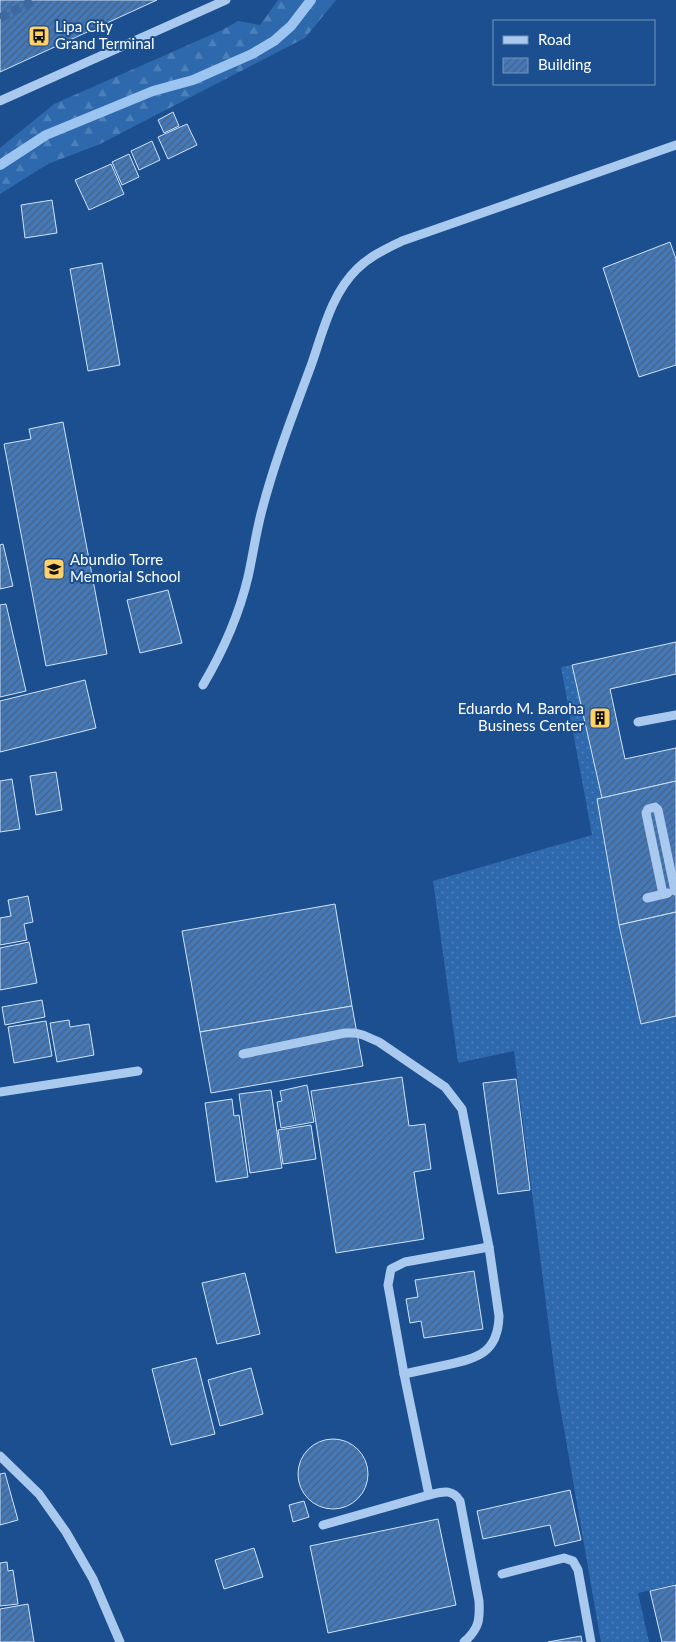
<svg xmlns="http://www.w3.org/2000/svg" width="676" height="1642" font-family="Lato,sans-serif">
	<style>
		.grass { fill: url(#grass-dots) }
		.forest { fill: url(#forest-firs) }
		.lines { fill: none; stroke-linecap: round; stroke-linejoin: round }
		.stream { stroke: #9cc4f0; stroke-width: 10 }
		.building { fill: url(#building-hatch); stroke: #cfe3fa }
		.minor-tunnel { stroke: #3d69a0; stroke-width: 9; stroke-dasharray: 9 4.5; stroke-linecap: butt }
		.minor { stroke: #a9c9ee; stroke-width: 9 }
		.labels { text-anchor: middle; stroke-width: 4; stroke-linejoin: round; paint-order: stroke }
		.poi-label { font-size: 15px; fill: #fff; stroke: #1b4f8f; text-anchor: start }
	</style>
	<defs>
		<pattern id="grass-dots" width="8" height="8" patternUnits="userSpaceOnUse" patternTransform="scale(1.25)"><rect width="8" height="8" fill="#2e69ad"/><path d="M2 2h.1M6 6h.1" fill="none" stroke="#4d80b9" stroke-width="1.8" stroke-linecap="round"/></pattern>
		<pattern id="forest-firs" width="22" height="20" patternUnits="userSpaceOnUse" patternTransform="scale(1.25)"><rect width="22" height="20" fill="#2e69ad"/><path d="M5 1l3.5 6h-7zM16 11l3.5 6h-7z" fill="#4d80b9"/></pattern>
		<pattern id="building-hatch" width="6" height="6" patternUnits="userSpaceOnUse" patternTransform="scale(1.25)"><rect width="6" height="6" fill="#4478b7"/><path d="M-1 1l2-2M0 6l6-6M5 7l2-2" fill="none" stroke="#486282"/></pattern>
	</defs>
	<rect width="100%" height="100%" fill="#1b4f8f"/>
	<!-- grass -->
	<path class="grass" d="M572,665l30,133 -5,1 22,126 57,91v568l-38,9 11,49h-48l-45,-259 -42,-332 -56,12 -25,-182 159,-46 -31,-168z"/>
	<!-- forest -->
	<path class="forest" d="M278,0h58l-31,38 -205,106 -52,20 -48,30v-46l54,-44 168,-74 16,-9 22,4z"/>
	<g class="lines">
		<!-- stream -->
		<path class="stream" d="M0,165l46,-30 107,-44 40,-11 59,-26 22,-13 17,-15 20,-26"/>
	</g>
	<!-- building -->
	<g class="building">
		<path d="M0,0h157l-157,72z"/>
		<path d="M173,112l6,14 -15,7 -6,-13z"/>
		<path d="M187,124l10,21 -29,14 -10,-22z"/>
		<path d="M152,141l8,19 -21,10 -8,-19z"/>
		<path d="M129,154l10,23 -17,8 -10,-23z"/>
		<path d="M111,164l13,30 -35,16 -14,-30z"/>
		<path d="M52,200l5,33 -32,5 -4,-33z"/>
		<path d="M670,242l6,17v106l-37,12 -36,-109z"/>
		<path d="M102,263l18,102 -32,6 -18,-102z"/>
		<path d="M63,422l44,232 -61,12 -42,-222 27,-5 -2,-10z"/>
		<path d="M3,544l10,42 -13,3v-44z"/>
		<path d="M168,590l14,53 -42,10 -13,-53z"/>
		<path d="M6,604l20,87 -26,6v-92z"/>
		<path d="M676,642v32l-66,15 15,70 51,-11v33l-74,17 -30,-133z"/>
		<path d="M85,680l11,48 -96,24v-51z"/>
		<path d="M56,772l6,38 -26,5 -6,-39z"/>
		<path d="M12,779l8,50 -20,3v-51z"/>
		<path d="M676,781v131l-57,13 -22,-126z"/>
		<path d="M28,896l5,26 -9,2 3,16 -27,5v-27l11,-2 -3,-16z"/>
		<path d="M335,904l17,102 -152,26 -18,-101z"/>
		<path d="M676,912v104l-35,8 -22,-99z"/>
		<path d="M29,942l8,41 -37,7v-42z"/>
		<path d="M42,1000l3,17 -40,8 -3,-18z"/>
		<path d="M352,1006l11,60 -152,27 -11,-61z"/>
		<path d="M69,1020l1,7 19,-3 5,31 -37,7 -7,-39z"/>
		<path d="M46,1021l6,35 -38,7 -6,-36z"/>
		<path d="M402,1077l7,49 16,-2 6,45 -17,3 10,67 -88,14 -25,-162z"/>
		<path d="M516,1079l14,111 -32,4 -15,-111z"/>
		<path d="M307,1085l7,37 -33,6 -4,-26 5,-1 -2,-10z"/>
		<path d="M271,1090l11,78 -32,5 -11,-79z"/>
		<path d="M232,1099l2,17 5,-1 9,62 -32,5 -11,-79z"/>
		<path d="M311,1125l5,34 -33,5 -5,-34z"/>
		<path d="M474,1271l9,58 -59,9 -3,-17 -11,2 -4,-24 12,-2 -3,-17z"/>
		<path d="M245,1273l15,61 -43,10 -15,-61z"/>
		<path d="M196,1358l19,76 -44,11 -19,-76z"/>
		<path d="M251,1368l12,46 -43,12 -12,-46z"/>
		<circle cx="333" cy="1474" r="35"/>
		<path d="M5,1473l13,47 -18,5v-51z"/>
		<path d="M570,1490l11,50 -26,6 -5,-21 -67,14 -6,-28z"/>
		<path d="M304,1501l5,16 -16,5 -4,-17z"/>
		<path d="M438,1519l18,86 -128,28 -18,-87z"/>
		<path d="M254,1548l9,29 -39,12 -9,-29z"/>
		<path d="M7,1562l1,9 5,-1 5,34 -18,2v-43z"/>
		<path d="M676,1585v57h-14l-12,-51z"/>
		<path d="M28,1604l6,38h-34v-33z"/>
		<path d="M581,1636l1,6h-34z"/>
	</g>
	<g class="lines">
		<!-- minor-tunnel -->
		<path class="minor-tunnel" d="M0,18l35,-18"/>
		<!-- minor -->
		<g class="minor">
			<path d="M0,101l226,-101"/>
			<path d="M203,685c20,-34 36,-70 45,-108 5,-22 8,-45 14,-67 13,-50 32,-98 50,-147 11,-32 20,-70 45,-94 13,-13 29,-20 45,-28l274,-96"/>
			<path d="M638,722l38,-7"/>
			<path d="M663,894l-17,-81 2,-4 7,-2 3,3 17,81"/>
			<path d="M647,898l21,-5"/>
			<path d="M243,1054l102,-21h10l8,2 16,7 66,45 17,22 27,138 10,69c-1,37 -21,42 -53,49 -14,3 -28,6 -42,9"/>
			<path d="M0,1092l138,-21"/>
			<path d="M0,1456l39,38 27,38 27,47 27,63"/>
			<path d="M323,1525l106,-30"/>
			<path d="M502,1574l62,-16 9,3 5,9 13,72"/>
			<path d="M464,1642c15,-13 16,-22 15,-41l-19,-100c-8,-13 -18,-9 -31,-6l-25,-121 -16,-89 3,-16 14,-7 84,-15"/>
		</g>
	</g>
	<!-- icons -->
	<defs>
		<g id="bus-square" transform="scale(1.125)"><rect x="-9" y="-9" width="18" height="18" rx="4" fill="#ffd166" stroke="#1b4f8f"/><path d="M-5-6H5V4H4V6H2V4H-2V6H-4V4H-5ZM-3.5-4V0h7V-4ZM-3.5 1.2v1.5H-2V1.2ZM2 1.2v1.5H3.5V1.2Z" fill="#111"/></g>
		<g id="school-square" transform="scale(1.125)"><rect x="-9" y="-9" width="18" height="18" rx="4" fill="#ffd166" stroke="#1b4f8f"/><path d="M0-5L7-2L0 1L-7-2ZM-4 1L0 2.5L4 1V4Q0 6-4 4Z" fill="#111"/></g>
		<g id="building-square" transform="scale(1.125)"><rect x="-9" y="-9" width="18" height="18" rx="4" fill="#ffd166" stroke="#1b4f8f"/><path d="M-4-6H4V6H1V3H-1V6H-4ZM-2.5-4.3h1.7v1.8h-1.7ZM.8-4.3h1.7v1.8H.8ZM-2.5-1h1.7V.8h-1.7ZM.8-1h1.7V.8H.8Z" fill="#111"/></g>
	</defs>
	<g fill-rule="evenodd">
		<use href="#bus-square" x="39" y="36"/>
		<use href="#school-square" x="54" y="569"/>
		<use href="#building-square" x="600" y="718"/>
	</g>
	<g class="labels">
		<!-- poi labels -->
		<g class="poi-label">
			<text x="55" y="32">Lipa City<tspan x="55" dy="17">Grand Terminal</tspan></text>
			<text x="70" y="565">Abundio Torre<tspan x="70" dy="17">Memorial School</tspan></text>
			<text x="584" y="714" text-anchor="end">Eduardo M. Baroha<tspan x="584" dy="17">Business Center</tspan></text>
		</g>
	</g>
	<!-- legend -->
	<rect x="493" y="20" width="162" height="65" fill="#1b4f8f" stroke="#7695bc"/>
	<rect x="503" y="36" width="25" height="8" fill="#a9c9ee" stroke="#7695bc"/>
	<text x="538" y="45" font-size="15" fill="#ffffff">Road</text>
	<rect x="503" y="58" width="25" height="15" fill="url(#building-hatch)" stroke="#7695bc"/>
	<text x="538" y="70" font-size="15" fill="#ffffff">Building</text>
</svg>
